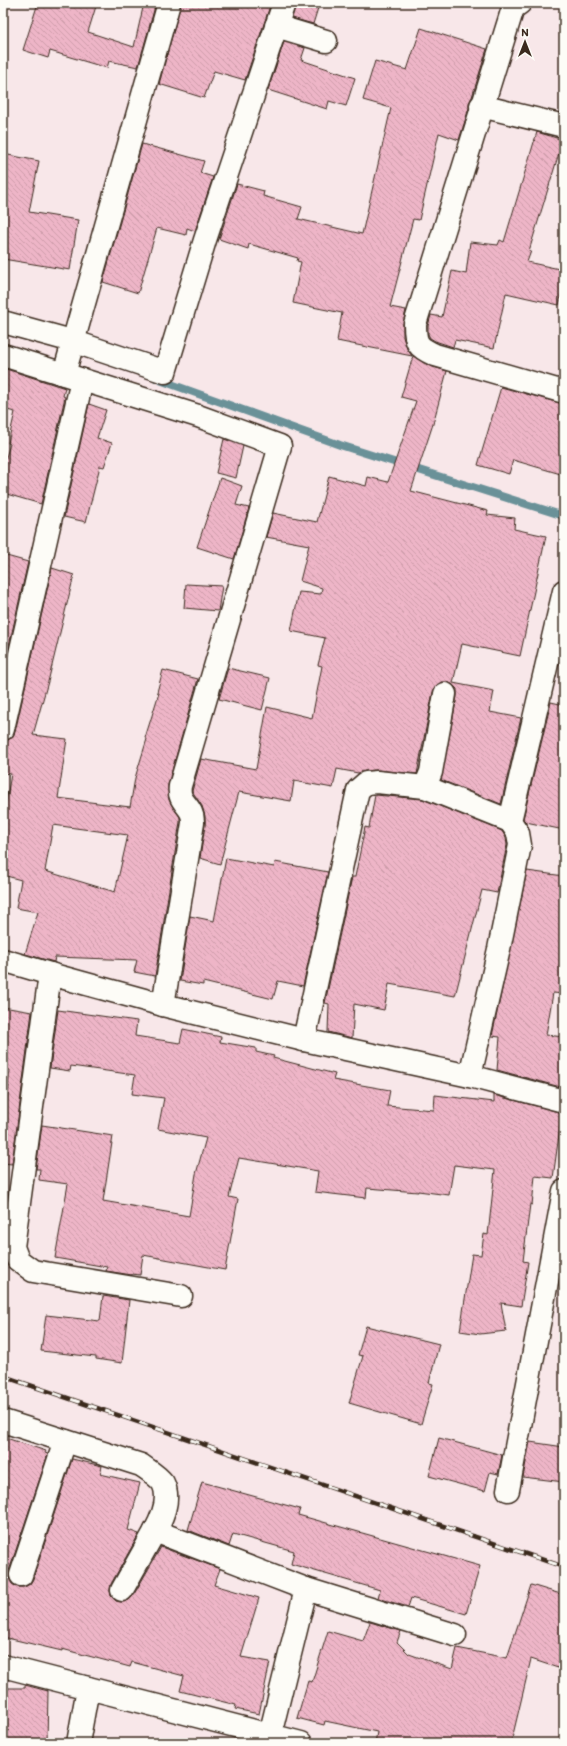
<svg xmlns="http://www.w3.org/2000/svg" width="567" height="1746" font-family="Itim,sans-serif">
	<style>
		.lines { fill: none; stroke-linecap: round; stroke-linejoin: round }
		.stream { stroke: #6a9198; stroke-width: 8 }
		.building { fill: url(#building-back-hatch); stroke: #3b2a1e; fill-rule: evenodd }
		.minor-casing { stroke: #3b2a1e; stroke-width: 25 }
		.minor { stroke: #fdfcf7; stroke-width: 22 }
		.rail-casing { stroke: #3b2a1e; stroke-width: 4.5 }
		.rail { stroke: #fdfcf7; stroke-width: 3; stroke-dasharray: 9; stroke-linecap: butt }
	</style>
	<defs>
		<pattern id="building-back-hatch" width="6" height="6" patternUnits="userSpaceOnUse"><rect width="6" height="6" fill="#eeb5c7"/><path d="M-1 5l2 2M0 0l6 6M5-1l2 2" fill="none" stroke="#cd9caa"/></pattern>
	</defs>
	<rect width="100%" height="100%" fill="#f8e7e9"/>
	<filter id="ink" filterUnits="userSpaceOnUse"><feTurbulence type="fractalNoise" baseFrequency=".025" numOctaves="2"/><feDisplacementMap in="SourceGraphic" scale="8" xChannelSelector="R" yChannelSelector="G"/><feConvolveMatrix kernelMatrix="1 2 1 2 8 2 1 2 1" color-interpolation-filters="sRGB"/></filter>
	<g filter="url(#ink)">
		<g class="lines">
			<!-- stream -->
			<path class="stream" d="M157,379l183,66 224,71"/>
		</g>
		<!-- building -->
		<g class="building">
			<path d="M38,3h59l-9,29 46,15 10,-44h12l-18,64 -29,-6 -2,7 -57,-17 -2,7 -25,-8z"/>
			<path d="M181,3h90l-26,77 -31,-9 -10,27 -45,-14z"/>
			<path d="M296,3h8l14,5 -5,16 -21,-6z"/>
			<path d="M421,28l66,21 -15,48 -3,6v5l-10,32 -20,-7 -20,87 -6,-1 -23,88 16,3 -3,14v13l4,12 5,7 -75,-15 5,-28 -49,-10 8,-41 -4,-1 1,-3 -49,-14 -1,5 -29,-10 18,-55 27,7 -1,5 39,11 -4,12 64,15 29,-126 -28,-8 12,-39 32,9z"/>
			<path d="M284,42l21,6 -4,12 54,18 -9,28 -17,-5 -2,8 -59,-19z"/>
			<path d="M537,132l26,8 -34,111h2l-4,11 37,8v12l-5,23 -53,-12 -12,55 -39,-8 -2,7 -18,-6 -5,-3 -2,-4v-8l3,-11 11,2 10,-46 14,3 4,-32 28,3 2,-5 4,2z"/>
			<path d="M142,144l62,17 -4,12 13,4 -18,54 -8,-3 -1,7 -29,-7 -19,65 -35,-11z"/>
			<path d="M3,154l36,7 -10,51 49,8 -8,50 -67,-11z"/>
			<path d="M413,356l17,10 17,5 -14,53 -22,67 77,20 -1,4 28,3 -1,11 32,7 -26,120 -58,-12 -9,39 41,8 -4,21 31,6 -20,86 -60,-24 16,-84v-7l-4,-4 -5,-3h-7l-5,4 -3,6 -16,82 -41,-4 -11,1 -7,2 -21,-4 -4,19 -39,-7 -3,20 -52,-9 -19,72 -20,-6 5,-33v-9l-3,-10 -10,-15 9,-32 55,10 11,-62 45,11 10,-52 -4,-1 7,-27 -34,-7 8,-39 22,2 1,-6 -22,-7 9,-36 -43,-8 7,-24 44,9 12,-46 37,10 2,-9 20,5 28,-81 -15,-4z"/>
			<path d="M3,368l62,20 -2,8 2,1 -24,107 -38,-11v-26l7,-23 -2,-1 7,-31 -12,-3z"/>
			<path d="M501,387l63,17v71l-51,-15 -4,14 -31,-9z"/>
			<path d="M89,404l17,6 -9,28 15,5 -8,24 -4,-1 -14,56 -22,-5z"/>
			<path d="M224,439l19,7 -7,32 -20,-5z"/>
			<path d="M220,478l22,8 -6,19 13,3 -15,51 -37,-12z"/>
			<path d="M3,555l25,7 -25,110z"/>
			<path d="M52,568l22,7 -25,103 -16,57 34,4 -9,59 72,9 5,-29 12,-39 -2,-1 14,-45 -2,-1 6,-22 35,9 -30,106 1,15 11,17v5l-25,154 -21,-4 3,-12 -82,-3 -1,5 -29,-8 13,-42 -22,-4 5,-28 -18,-5v-55l8,-46 -8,-1v-32l9,-3 3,-6zM53,825l75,10 -13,57 -70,-21z"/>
			<path d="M186,584l36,2 -4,25 -34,-3z"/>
			<path d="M228,668l42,10 -8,32 -43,-11z"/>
			<path d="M551,702l13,3v125l-38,-8 -3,-3z"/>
			<path d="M375,795l47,4 80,32 4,7 1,7 -10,48 -15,-3 -27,106 -66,-12 -5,26 -30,-6 -2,34 -24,-6 1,-28 -4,-1 27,-126h3l10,-50 4,1z"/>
			<path d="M226,858l48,9 1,-5 53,10 -25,114 -25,-5 -5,18 -70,-17v3l-23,-4 10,-65 24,5z"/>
			<path d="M527,871l37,5v118l-11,-1 -7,42 18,2v51l-67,-18 3,-33 -8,-1z"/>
			<path d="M3,1007l29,5 -20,152 -9,-1v-40l6,-37h-1l2,-16 -7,-1z"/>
			<path d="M58,1010l79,11 -2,15 45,7 3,-14 38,8 -1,5 36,6v4l18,4 -1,2 62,16 -2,6 57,10 -3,16 47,4 1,-15 59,7v-7l68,18 -9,65 -18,-2 -3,29 -2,-1 -7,57 5,1 -7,44 -20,-3 5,28 -26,3 -20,-3 12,-77 9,1 3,-21 4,1 7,-65 -41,-5 -5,30 -31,-4v1l-51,-4 -1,10 -51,-6 3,-21 -79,-13 -10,39 9,2 -13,71 -82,-15 -3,20 -8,-1v1l-26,-4 1,-4 -52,-9 13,-74 -29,-4 1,-11h-4l6,-44 71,11 -10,65 86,15 7,-42 10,-36 -48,-9 6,-31 -32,-4 3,-19 -64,-9 -1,5 -20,-3z"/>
			<path d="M103,1296l26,4 -7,63 -26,-4v-2l-55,-6 5,-36 54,6z"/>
			<path d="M366,1326l73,18 -10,39 4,1 -12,40 -72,-21 14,-47 -5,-1z"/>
			<path d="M3,1437l43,14 -1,2 3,1 -39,117v7l3,6 5,3h7l6,-3 3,-5 39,-120 30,7 -2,8 40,9 -12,47 11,4 -28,50 -1,6 1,6 5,5 6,1 7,-2 4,-4 28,-49 59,22 -6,16 45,13 -18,59 29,5 -11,52 -24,-5 1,-4 -56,-14 4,-15 -52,-14 -2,5 -68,-18v2l-59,-14v-49l6,-24 -6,-2z"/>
			<path d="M439,1438l63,17 -4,19 -8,-2 -5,19 -56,-15z"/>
			<path d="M530,1442l34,5v35l-41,-5z"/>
			<path d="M202,1482l98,27 -2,6 182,51 -14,48 -55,-16 -3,9 -30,-9 2,-8 -89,-26 3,-13 -61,-17 -4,12 -41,-16z"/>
			<path d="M531,1585l33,10v75l-33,-11 -20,84h-136l2,-11 -52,-11 -1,4 -27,-7 11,-37 4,1 16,-51 35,10 7,-19 31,9 -4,11 12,12 43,15 5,-21 50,10z"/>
			<path d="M25,1685l23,6 -1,52h-44v-55h22z"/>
		</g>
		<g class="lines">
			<!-- minor casing -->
			<g class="minor-casing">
				<g id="minor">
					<path d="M520,3l-7,5 -98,316c0,19 2,23 20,31l129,37"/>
					<path d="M276,26l50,15"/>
					<path d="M481,106l83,20"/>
					<path d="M3,322l69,19 93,31 40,-132 79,-237"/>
					<path d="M3,355l195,61 82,30 -100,340c-3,18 14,19 13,37l-30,182"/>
					<path d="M64,374l105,-371"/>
					<path d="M3,729l79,-349"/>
					<path d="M425,787l6,-15 14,-78"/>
					<path d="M3,960l47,14 113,31 141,35 166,36 94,25"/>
					<path d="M50,974l-37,273 5,13 15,11 148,25"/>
					<path d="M304,1040l54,-250 8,-7 11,-1 48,5 85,34"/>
					<path d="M470,1076l29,-127 21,-104 -2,-12 -8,-12 54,-230"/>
					<path d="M3,1421l138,44c7,5 17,11 22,18 8,16 -1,35 -8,48l151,58 -36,146"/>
					<path d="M508,1490l56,-299"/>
					<path d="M21,1575l44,-134"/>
					<path d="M306,1589l149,46"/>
					<path d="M122,1590l33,-59"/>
					<path d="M3,1666l298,77"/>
					<path d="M78,1743l10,-55"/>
				</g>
			</g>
			<!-- minor -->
			<use href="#minor" class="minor"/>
			<!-- rail casing -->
			<g class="rail-casing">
				<path id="rail" d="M3,1376l561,191"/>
			</g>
			<!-- rail -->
			<use href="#rail" class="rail"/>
		</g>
	</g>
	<!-- margin -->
	<rect width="567" height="1746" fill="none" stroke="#fdfcf7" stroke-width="16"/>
	<rect x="8" y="8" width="551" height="1730" fill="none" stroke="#3b2a1e" stroke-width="1.5" filter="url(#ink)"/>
	<!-- north arrow -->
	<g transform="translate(525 42)" stroke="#fdfcf7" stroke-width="3" paint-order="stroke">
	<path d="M0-3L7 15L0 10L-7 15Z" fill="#3b2a1e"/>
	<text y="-6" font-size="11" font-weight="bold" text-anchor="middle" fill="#3b2a1e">N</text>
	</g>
</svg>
